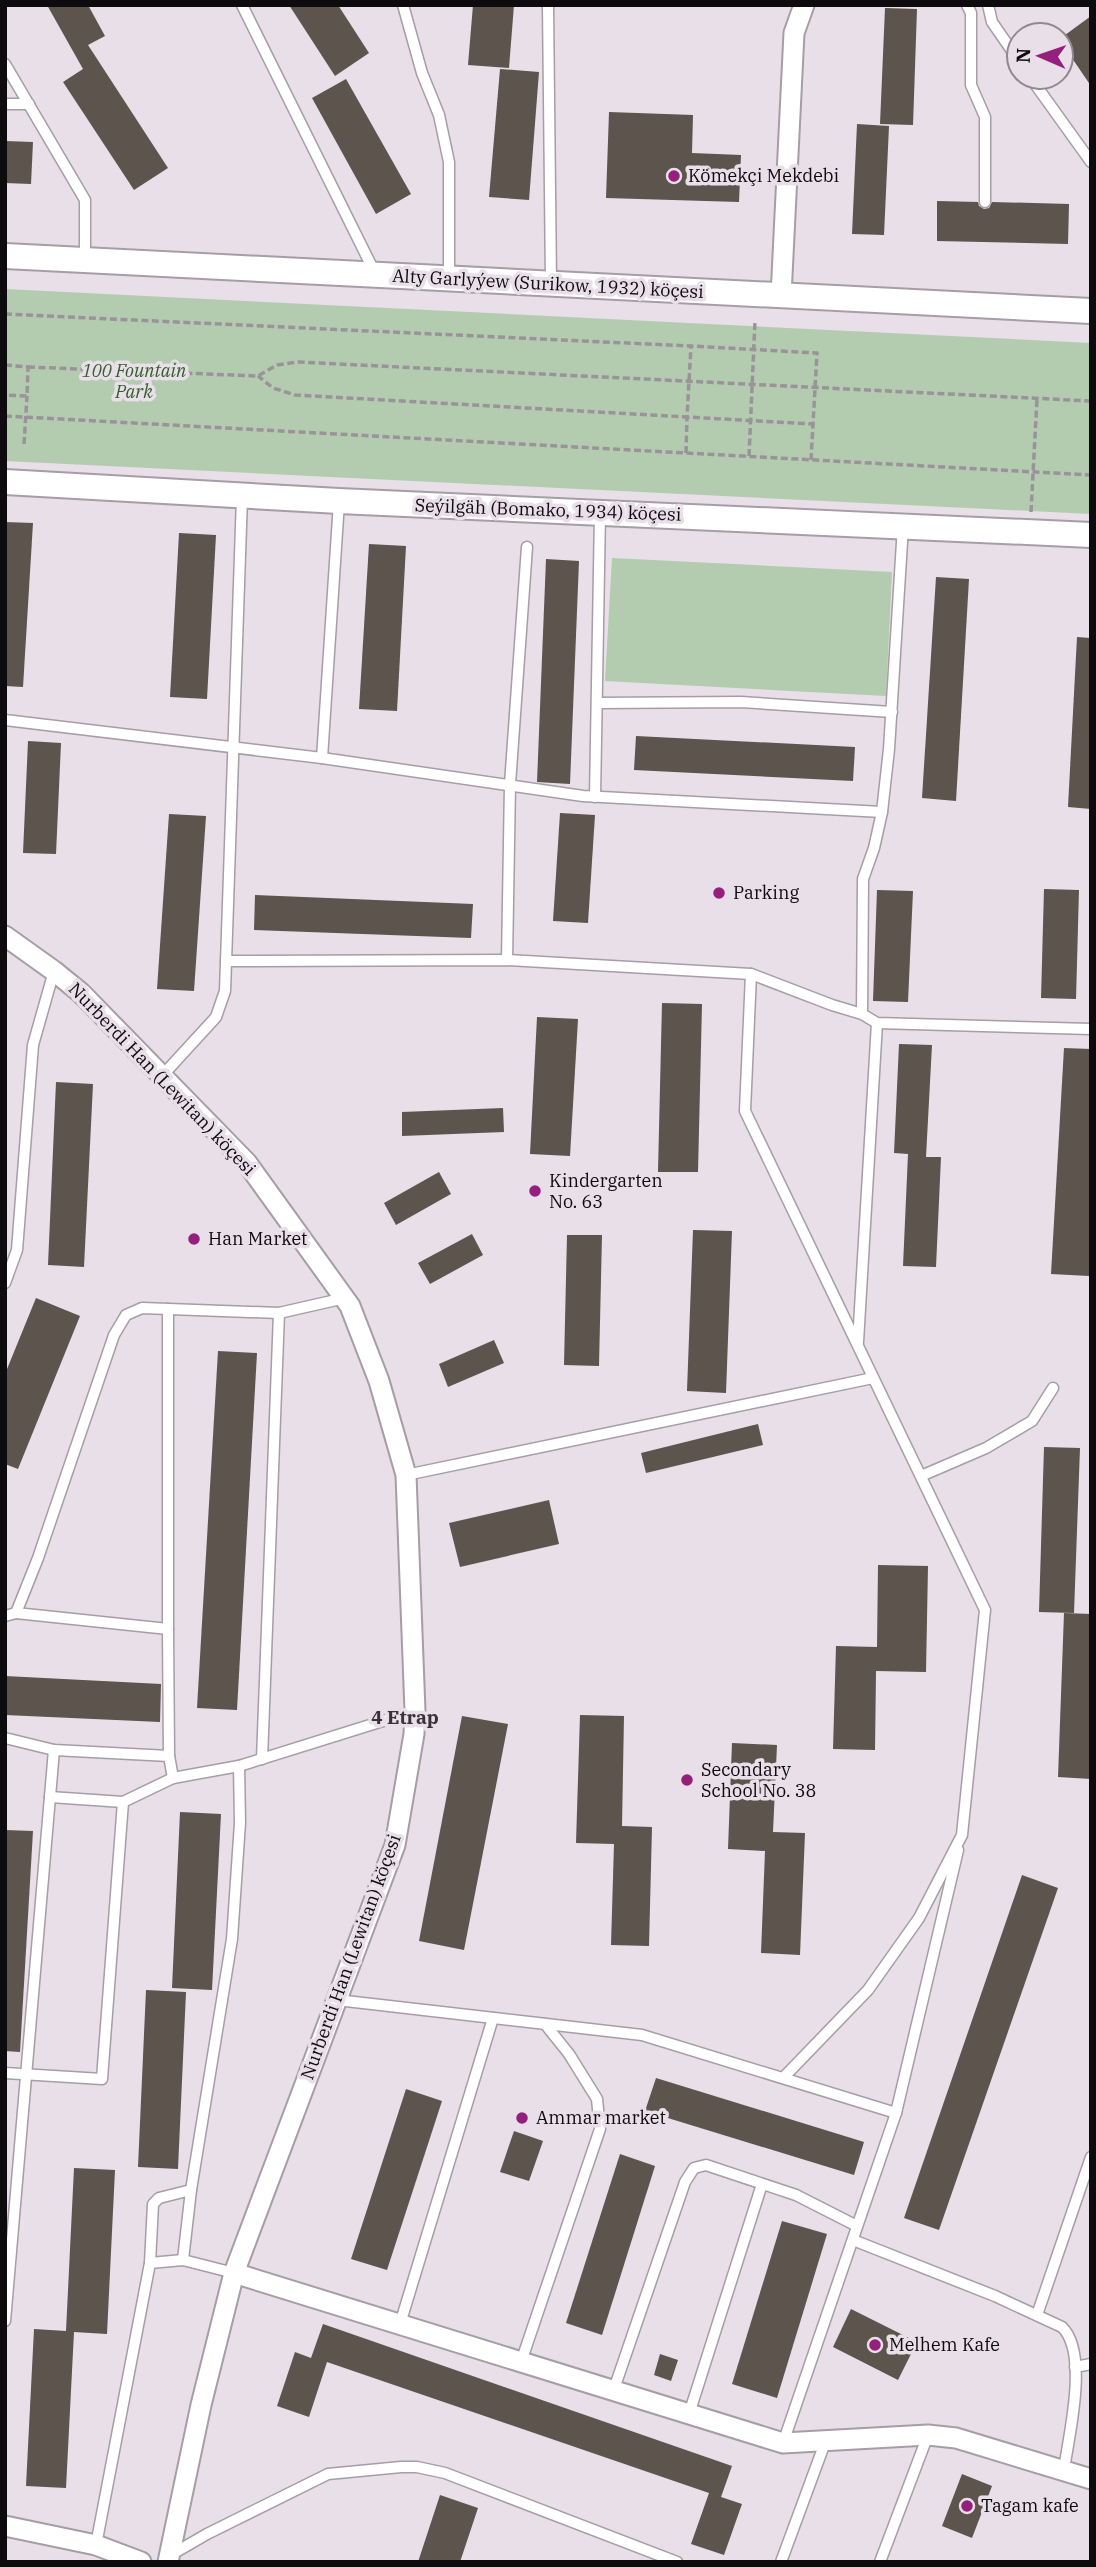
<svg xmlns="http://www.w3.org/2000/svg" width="1096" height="2567" font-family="'IBM Plex Serif',serif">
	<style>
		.green { fill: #b3ccaf }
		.building { fill: #5c544d }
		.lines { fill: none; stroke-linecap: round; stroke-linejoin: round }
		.service-casing { stroke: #a69da6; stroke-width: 13 }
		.minor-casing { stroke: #a69da6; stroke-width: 23 }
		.tertiary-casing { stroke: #a69da6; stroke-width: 28 }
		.path { stroke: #9a949a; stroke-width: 3.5; stroke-dasharray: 7 3.5; stroke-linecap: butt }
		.service { stroke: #fff; stroke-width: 10 }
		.minor { stroke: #fff; stroke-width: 19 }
		.tertiary { stroke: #fff; stroke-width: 24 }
		.poi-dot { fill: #941f7d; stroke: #e8dfe8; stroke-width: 2.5 }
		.labels { text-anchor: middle; stroke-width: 7; stroke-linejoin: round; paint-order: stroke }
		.poi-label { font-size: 18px; fill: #0d0b0d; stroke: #e8dfe8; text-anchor: start }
		.street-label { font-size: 18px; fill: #0d0b0d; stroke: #e8dfe8 }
		.park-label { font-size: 18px; font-style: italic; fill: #32602d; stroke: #e8dfe8 }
		.neighbourhood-label { font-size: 19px; font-weight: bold; fill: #393239; stroke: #e8dfe8 }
	</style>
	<rect width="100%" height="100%" fill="#e8dfe8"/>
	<!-- green -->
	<g class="green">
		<path d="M5,289l1086,54v171l-1086,-53z"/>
		<path d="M612,558l280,14 -6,124 -281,-15z"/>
	</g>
	<!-- building -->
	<g class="building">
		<path d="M47,5h41l17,31 -17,9 80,123 -34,22 -71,-108 20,-13z"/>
		<path d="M289,5h49l31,48 -34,23z"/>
		<path d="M473,5h41l-5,63 -41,-3z"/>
		<path d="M885,8l32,1 -4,116 -33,-1z"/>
		<path d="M1091,16v70l-30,-44v-4z"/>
		<path d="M500,69l39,3 -10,128 -40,-3z"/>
		<path d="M346,79l65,115 -35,20 -64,-116z"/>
		<path d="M609,112l84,3 -1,38 49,2 -2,47 -133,-4z"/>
		<path d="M857,124l32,2 -5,109 -32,-1z"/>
		<path d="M5,141l28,1 -2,42 -26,-1z"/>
		<path d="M937,201l41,1 1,4 5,3 5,-1 3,-6 77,2 -1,40 -131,-3z"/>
		<path d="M5,522l28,1 -10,164 -18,-1z"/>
		<path d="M179,533l37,2 -9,164 -37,-2z"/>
		<path d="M369,544l37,2 -9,165 -38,-2z"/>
		<path d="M546,559l33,2 -9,223 -33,-2z"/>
		<path d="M936,577l33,2 -13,222 -34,-3z"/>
		<path d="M1077,637l14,1v171l-23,-2z"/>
		<path d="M636,736l219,11 -2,34 -219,-11z"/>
		<path d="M28,741l33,2 -5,111 -33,-1z"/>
		<path d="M560,813l35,2 -7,108 -35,-2z"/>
		<path d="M169,814l37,2 -12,175 -37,-2z"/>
		<path d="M1044,889l35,1 -3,109 -35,-1z"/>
		<path d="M877,890l36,1 -5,111 -35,-1z"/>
		<path d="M255,895l218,9 -2,34 -217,-8z"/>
		<path d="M662,1003l40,1 -4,168h-40z"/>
		<path d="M537,1017l41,2 -8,137 -40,-2z"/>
		<path d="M899,1044l33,1 -6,112h15l-5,110 -33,-1 5,-112 -14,-1z"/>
		<path d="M1064,1048l27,1 -2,227 -38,-2z"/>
		<path d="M56,1082l37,2 -9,183 -36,-2z"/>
		<path d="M503,1108l1,24 -102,4v-24z"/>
		<path d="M439,1172l12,22 -55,31 -12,-22z"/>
		<path d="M693,1230l39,1 -6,162 -39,-2z"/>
		<path d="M472,1234l11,21 -53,29 -12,-21z"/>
		<path d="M567,1235h35l-3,131 -35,-1z"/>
		<path d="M36,1298l44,18 -62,153 -13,-5v-90z"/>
		<path d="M494,1340l10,23 -56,24 -9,-23z"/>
		<path d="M218,1351l39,2 -20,357 -40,-2z"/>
		<path d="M758,1424l5,21 -117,28 -5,-20z"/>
		<path d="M1044,1447l36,1 -6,165 -35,-1z"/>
		<path d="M549,1500l10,44 -99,23 -11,-44z"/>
		<path d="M878,1565l50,1 -2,106 -50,-1 -1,79 -42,-1 3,-103 41,1z"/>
		<path d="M1064,1613l27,1v165l-33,-2z"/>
		<path d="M5,1676l156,8 -1,38 -155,-7z"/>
		<path d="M580,1715l44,1 -2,110 30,1 -3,119 -38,-1 3,-101 -38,-1z"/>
		<path d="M462,1716l46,8 -44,226 -45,-9z"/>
		<path d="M732,1743l45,2 -4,87 32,1 -5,122 -39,-2 4,-102 -37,-2z"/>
		<path d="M180,1812l41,2 -9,176 -40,-2z"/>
		<path d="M5,1830l28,1 -13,221 -15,-1z"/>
		<path d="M1022,1875l36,13 -119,342 -35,-12z"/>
		<path d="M146,1990l40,2 -8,177 -40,-2z"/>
		<path d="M656,2078l208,64 -10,33 -209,-64z"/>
		<path d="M406,2089l36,12 -55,169 -36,-11z"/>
		<path d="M514,2131l29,10 -14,40 -29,-9z"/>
		<path d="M620,2154l35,12 -53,169 -36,-12z"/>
		<path d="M74,2168l41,2 -8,164 -33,-2 -8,156 -40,-2 8,-157 32,2z"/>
		<path d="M782,2221l45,13 -50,164 -45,-14z"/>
		<path d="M851,2309l66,33 -19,38 -65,-33z"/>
		<path d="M323,2324l409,142 -11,31 21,7 -18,51 -33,-11 18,-51 -382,-131 -18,55 -32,-11 18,-54 16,6z"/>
		<path d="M660,2354l18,6 -7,21 -17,-6z"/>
		<path d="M962,2474l30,12 -20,52 -30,-12z"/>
		<path d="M440,2495l38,13 -18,54h-42z"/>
	</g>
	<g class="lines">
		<!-- service casing -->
		<g class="service-casing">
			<g id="service">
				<path d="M242,5l132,266"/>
				<path d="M403,5l19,68 17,42 10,47v116"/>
				<path d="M548,5l3,278"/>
				<path d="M967,5l4,8v72l14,32v85"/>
				<path d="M988,5l4,17 27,39"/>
				<path d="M5,64l80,136v59"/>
				<path d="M1030,77l61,85"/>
				<path d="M5,104h24"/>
				<path d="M597,703l144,-1 151,10"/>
				<path d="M5,720l317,38 261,38 299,16"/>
				<path d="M322,758l17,-256"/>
				<path d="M595,797l5,-284"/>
				<path d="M507,960l3,-176 17,-237"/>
				<path d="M226,961l281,-1 244,14 81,31 30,9 15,9 214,6"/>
				<path d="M751,974l-6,137 240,499 -23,225 -43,83 -51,72 -85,88"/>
				<path d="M862,1014l1,-135 11,-31 8,-36 7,-63 14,-223"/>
				<path d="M162,1076l54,-59 9,-26 17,-494"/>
				<path d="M5,1283l12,-33 16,-205 21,-74"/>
				<path d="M858,1342l19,-319"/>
				<path d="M406,1475l467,-97"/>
				<path d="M921,1476l65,-28 46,-27 21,-33"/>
				<path d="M16,1613l152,16v-320"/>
				<path d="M5,1616l11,-3 22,-55 76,-223 12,-20 16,-7 137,5 66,-15"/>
				<path d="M168,1629l1,127"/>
				<path d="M5,1738l49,12 115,6 4,22"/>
				<path d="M262,1759l17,-446"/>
				<path d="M50,1797l73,5 50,-24 66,-12 176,-55"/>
				<path d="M337,2000l305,35 254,78"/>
				<path d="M5,2073l97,6 21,-277"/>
				<path d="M853,2240l142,56 67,31c27,26 7,108 2,142"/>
				<path d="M183,2260l8,-70 41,-251 8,-116 -1,-57"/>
				<path d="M150,2263l3,-59 6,-6 32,-8"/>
				<path d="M1037,2315l54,-158"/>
				<path d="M5,2321l49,-571"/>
				<path d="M400,2324l93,-306"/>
				<path d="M521,2362l79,-233 -3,-30 -28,-45 -24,-30"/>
				<path d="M1075,2367l16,-3"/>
				<path d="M614,2389l71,-207 9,-14 12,-3 90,30 61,31"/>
				<path d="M689,2414l73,-230"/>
				<path d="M783,2443l113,-330 62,-263"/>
				<path d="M96,2545l54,-282 33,-3 51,13"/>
				<path d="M169,2556l38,-22 121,-60 73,-7h16l28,6 232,89"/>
				<path d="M781,2562l45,-122"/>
				<path d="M880,2562l48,-127"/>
			</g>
		</g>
		<!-- minor casing -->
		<g class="minor-casing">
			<g id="minor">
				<path d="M781,296l13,-263 10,-28"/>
				<path d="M5,936l49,35 27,22 166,170 103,143 29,75 27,94 9,236 -1,23 -19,111 -161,428 -33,132 -33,157"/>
				<path d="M234,2273l549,170 145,-8 28,3 135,41"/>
				<path d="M5,2526l91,19 45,17"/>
			</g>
		</g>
		<!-- tertiary casing -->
		<g class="tertiary-casing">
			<g id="tertiary">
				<path d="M5,256l1086,55"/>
				<path d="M5,482l334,19 752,34"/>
			</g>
		</g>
		<!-- path -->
		<g class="path">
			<path d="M5,314l686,32 -4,71 -392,-22 -22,-7 -15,-12"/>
			<path d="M5,365l23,2 -1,29 -22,-1"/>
			<path d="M28,367l230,9 19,-11 21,-3 793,39"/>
			<path d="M5,416l1086,59"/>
			<path d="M24,444l3,-48"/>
			<path d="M686,453l1,-36 126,7 4,-71 -126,-7"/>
			<path d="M749,456l6,-135"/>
			<path d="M811,460l2,-36"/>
			<path d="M1031,512l6,-113"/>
		</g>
		<!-- service -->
		<use href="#service" class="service"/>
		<!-- minor -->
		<use href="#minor" class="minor"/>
		<!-- tertiary -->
		<use href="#tertiary" class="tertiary"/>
	</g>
	<!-- markers -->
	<g class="poi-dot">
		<circle cx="674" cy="176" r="7"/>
		<circle cx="719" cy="893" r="7"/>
		<circle cx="535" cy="1191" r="7"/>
		<circle cx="194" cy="1239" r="7"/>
		<circle cx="687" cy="1780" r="7"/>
		<circle cx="522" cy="2118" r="7"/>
		<circle cx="875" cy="2345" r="7"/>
		<circle cx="967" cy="2506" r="7"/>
	</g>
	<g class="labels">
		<!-- poi labels -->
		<g class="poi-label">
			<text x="688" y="182">Kömekçi Mekdebi</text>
			<text x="733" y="899">Parking</text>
			<text x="549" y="1187">Kindergarten<tspan x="549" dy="21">No. 63</tspan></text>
			<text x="208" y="1245">Han Market</text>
			<text x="701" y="1776">Secondary<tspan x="701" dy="21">School No. 38</tspan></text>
			<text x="536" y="2124">Ammar market</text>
			<text x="889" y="2351">Melhem Kafe</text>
			<text x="981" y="2512">Tagam kafe</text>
		</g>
		<!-- street labels -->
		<g class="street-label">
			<text transform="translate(548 284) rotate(3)" y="6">Alty Garlyýew (Surikow, 1932) köçesi</text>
			<text transform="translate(548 510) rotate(2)" y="6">Seýilgäh (Bomako, 1934) köçesi</text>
			<text transform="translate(162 1079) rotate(46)" y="6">Nurberdi Han (Lewitan) köçesi</text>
			<text transform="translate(351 1957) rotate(-70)" y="6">Nurberdi Han (Lewitan) köçesi</text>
		</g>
		<!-- park labels -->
		<g class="park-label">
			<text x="134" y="377">100 Fountain<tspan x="134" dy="21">Park</tspan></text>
		</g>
		<!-- neighbourhood labels -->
		<g class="neighbourhood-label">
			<text x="405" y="1724">4 Etrap</text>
		</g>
	</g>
	<!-- border -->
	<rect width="1096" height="2567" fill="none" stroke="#0d0b0d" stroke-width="14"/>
	<!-- north arrow -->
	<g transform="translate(1040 56) rotate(272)"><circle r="33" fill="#e8dfe8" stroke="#908a90" stroke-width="2"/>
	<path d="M0-5L12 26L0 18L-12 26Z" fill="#941f7d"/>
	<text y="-10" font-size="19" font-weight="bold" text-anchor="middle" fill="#0d0b0d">N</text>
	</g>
</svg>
